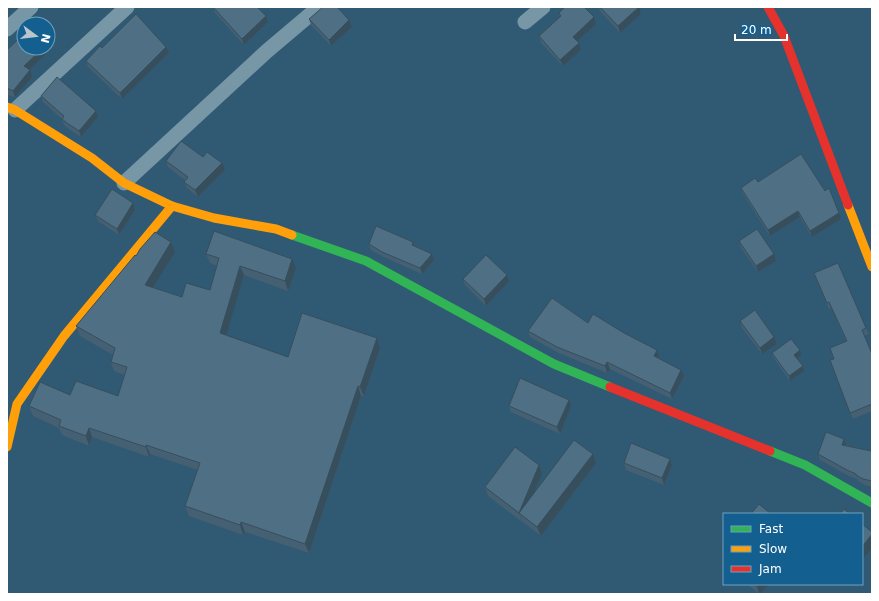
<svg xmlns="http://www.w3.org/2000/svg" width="879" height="601" font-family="'DejaVu Sans',sans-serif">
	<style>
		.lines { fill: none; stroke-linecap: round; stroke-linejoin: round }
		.street { stroke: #7796a6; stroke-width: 15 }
		.fast { stroke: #30b455; stroke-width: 9 }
		.slow { stroke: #ff9f0a; stroke-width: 9 }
		.jam { stroke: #e5322d; stroke-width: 9 }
		.wall { fill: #446072 }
		.shaded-wall { fill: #374e5c }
		.building { fill: #4f7084; stroke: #374e5c }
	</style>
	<rect width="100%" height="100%" fill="#305a73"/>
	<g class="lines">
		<!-- street -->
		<g class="street">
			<path d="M525,22l18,-15"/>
			<path d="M7,29l24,-22"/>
			<path d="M15,110l112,-103"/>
			<path d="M124,183l143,-132 52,-44"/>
		</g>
		<!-- fast -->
		<g class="fast">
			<path d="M292,235l74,26 188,103 56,23"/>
			<path d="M770,451l35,14 67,38"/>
		</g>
		<!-- slow -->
		<g class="slow">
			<path d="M7,107l8,3 77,48 32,25 48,23 42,12 62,11 16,6"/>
			<path d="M848,205l24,62"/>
			<path d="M7,447l10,-43 47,-68 108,-130"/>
		</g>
		<!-- jam -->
		<g class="jam">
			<path d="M768,7l16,29 64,169"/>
			<path d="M610,387l160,64"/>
		</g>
	</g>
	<!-- wall -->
	<g class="wall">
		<path d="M213,7l55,15 -24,23 -29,-32z"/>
		<path d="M599,7h39l3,7 -21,19 -20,-22z"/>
		<path d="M559,13l35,4 2,7 -19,17 4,9 -18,16 -22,-23 -2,-7 21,-19z"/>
		<path d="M309,19l43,8 -21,19 -20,-21z"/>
		<path d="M52,48l-23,22 3,7 -17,20 -5,-1 -3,-3v-43z"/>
		<path d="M102,48l67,5 -47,46 -34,-32 -2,-6z"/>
		<path d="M41,96l55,15 2,6 -17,20 -11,-7 -6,-5 -2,-6 -19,-17z"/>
		<path d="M203,157l22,13 -27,27 -11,-9 -3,-6 1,-2 -17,-13 -2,-6z"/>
		<path d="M758,182l83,37 -29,18 -12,-20 -30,19 -27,-42 -2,-6z"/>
		<path d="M135,210l-16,25 -21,-14 -3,-6z"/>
		<path d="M739,241l35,13 2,7 -18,11 -17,-24z"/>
		<path d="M171,242l4,10 -22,35 29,10 28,-7 7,-24 -7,-3 -4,-9 90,14 -8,23 -44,-16 -18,60 62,22 89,-19 3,10 -16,48h-3l-52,157 -64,-21 -2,3 -54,-19 -4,-10 13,-36 -48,-16 -1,3 -57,-20 -3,9 -27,-11 -3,-7 -26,-12 -4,-10 41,-11 48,1 7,-21 -11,-4 -3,-9 2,-7 -33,-19 -4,-10 60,-70z"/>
		<path d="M369,244l63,10 2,6 -12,14 -38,-17 -13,-7z"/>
		<path d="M814,273l52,55 3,6 -5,2 8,18v57l-19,8 -23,-59 4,-1 12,-17 -14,-34 -3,1z"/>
		<path d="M507,275l2,6 -23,25 -21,-21 -2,-6z"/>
		<path d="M740,321l34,16 3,7 -15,10 -20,-26z"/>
		<path d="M588,323l71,33 -1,3 26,17 -12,23 -62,-30 -3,4 -48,-20 -29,-16 -2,-6z"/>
		<path d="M772,353l29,2 -4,3 6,8 1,5 -14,10 -17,-24z"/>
		<path d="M509,406h62l-11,28 -49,-22z"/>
		<path d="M872,444v43l-7,-2 -7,-4 -1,-2 -8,-3 -29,-16 -2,-6 28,-9 25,6z"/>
		<path d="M670,459l2,6 -8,20 -38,-15 -2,-7z"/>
		<path d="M596,463l-55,73 -18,-14 -1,-1v1l-34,-26 -3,-9 54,-22 3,9 -9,21z"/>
		<path d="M724,545v11l-3,-8z"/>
		<path d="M747,584h22l-9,10h-1z"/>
	</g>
	<!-- shaded-wall -->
	<g class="shaded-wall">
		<path d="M639,7l2,7 -21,19 -2,-7z"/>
		<path d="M266,16l2,6 -24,23 -2,-6z"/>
		<path d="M594,17l2,7 -21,19 -2,-6z"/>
		<path d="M349,20l3,7 -21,19 -2,-6z"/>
		<path d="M49,42l3,6 -25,24 -3,-6 19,-18h5v-5z"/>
		<path d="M579,43l2,7 -18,16 -3,-6z"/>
		<path d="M166,47l3,6 -47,46 -2,-6z"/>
		<path d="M30,70l2,7 -17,20 -2,-6z"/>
		<path d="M96,111l2,6 -17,20 -2,-6z"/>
		<path d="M222,163l3,7 -27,27 -3,-7z"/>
		<path d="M133,203l2,7 -16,25 -2,-6z"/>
		<path d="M798,211l2,6 -30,19 -2,-6z"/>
		<path d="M839,213l2,6 -29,18 -2,-6z"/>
		<path d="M171,242l4,10 -26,42 -4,-9z"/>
		<path d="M432,254l2,6 -12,14 -2,-6z"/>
		<path d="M774,254l2,7 -18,11 -2,-6z"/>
		<path d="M292,259l4,9 -8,23 -3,-10z"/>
		<path d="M240,266l4,9 -20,68 -4,-10z"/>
		<path d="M507,275l2,6 -23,25 -2,-7z"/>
		<path d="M774,337l3,7 -15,10 -2,-6z"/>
		<path d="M377,338l3,10 -16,48 -4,-9z"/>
		<path d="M657,350l2,6 -3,7 -2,-7z"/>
		<path d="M800,350l1,5 -5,4 -2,-4z"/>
		<path d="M607,362l3,7 -3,4 -2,-7z"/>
		<path d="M803,366l1,5 -14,10 -1,-5z"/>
		<path d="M681,370l3,6 -12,23 -2,-6z"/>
		<path d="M358,386l3,10 -52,157 -4,-9z"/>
		<path d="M569,400l2,6 -11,28 -3,-7z"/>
		<path d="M89,428l3,9 -3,9 -3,-10z"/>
		<path d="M844,439l2,6 -2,5 -2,-5z"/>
		<path d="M146,445l4,9 -1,3 -3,-10z"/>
		<path d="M593,454l3,9 -55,73 -4,-9z"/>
		<path d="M670,459l2,6 -8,20 -2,-7z"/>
		<path d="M539,465l3,9 -18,43 -5,-4 3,8v1l-3,-9z"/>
		<path d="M241,522l4,10 -2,3 -3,-10z"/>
		<path d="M872,534v14l-10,12v-13z"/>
		<path d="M759,584h10l-9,10h-1l-2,-7z"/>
	</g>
	<!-- building -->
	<g class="building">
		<path d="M213,7h44l9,9 -24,23z"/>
		<path d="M323,7h14l12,13 -20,20 -20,-21z"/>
		<path d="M565,7h19l10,10 -21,20 6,6 -19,17 -21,-24 22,-20 -2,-3z"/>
		<path d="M600,7h39l-21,19z"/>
		<path d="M136,14l30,33 -46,46 -34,-32 14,-15 2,2z"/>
		<path d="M24,34v14h19l-19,18 6,4 -17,21 -6,-3v-38z"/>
		<path d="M57,77l39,34 -17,20 -12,-8 -5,-4 2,-3 -23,-20z"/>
		<path d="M181,141l22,16 4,-5 15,11 -27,27 -11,-8 4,-5 -22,-16z"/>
		<path d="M801,154l24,37 4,-3 10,25 -29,18 -12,-20 -30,19 -27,-42 14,-10 3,4z"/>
		<path d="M112,189l21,14 -16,26 -22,-14z"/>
		<path d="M376,226l37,16 -1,3 20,9 -12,14 -38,-16 -13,-8z"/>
		<path d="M757,229l17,25 -18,12 -17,-25z"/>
		<path d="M214,231l78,28 -7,22 -45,-15 -20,67 68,24 14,-44 75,25 -17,49 -2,-1 -53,158 -64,-22 -1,3 -55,-19 15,-43 -54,-18v2l-57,-19 -3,8 -27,-10 2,-6 -32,-14 11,-24 30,13 6,-14 42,15 9,-29 -16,-5 4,-14 -39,-22 59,-71 1,1 4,-7 15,-17 16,10 -26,43 37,12 4,-14 24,7 9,-32 -13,-4z"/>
		<path d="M486,255l21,20 -23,24 -21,-20z"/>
		<path d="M838,263l28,65 -4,2 10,24v50l-22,9 -20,-53 4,-1 -4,-11 17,-7 -18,-39 -2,1 -13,-30z"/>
		<path d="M552,298l36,25 5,-9 31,19 33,17 -3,6 27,14 -11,23 -63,-31 -2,4 -48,-19 -29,-16z"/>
		<path d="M755,310l19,27 -14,11 -20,-27z"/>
		<path d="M791,339l9,11 -6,5 9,11 -14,10 -17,-23z"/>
		<path d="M520,378l49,22 -12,27 -48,-21z"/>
		<path d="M826,432l18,7 -2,6 29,6 1,-7v37l-9,-2 -7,-4v-1l-9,-4 -29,-16z"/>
		<path d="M574,440l19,14 -56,73 -18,-14z"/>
		<path d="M631,443l39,16 -8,19 -38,-15z"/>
		<path d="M515,447l24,18 -20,48 -34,-26z"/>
		<path d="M759,504l12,10h-20z"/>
		<path d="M844,509l6,5h-10z"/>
		<path d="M862,524l10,8v2l-10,13z"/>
		<path d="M724,545v6l-3,-3z"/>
		<path d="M754,584h5l-2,3z"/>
	</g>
	<!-- border -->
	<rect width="879" height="601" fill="none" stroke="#ffffff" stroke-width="16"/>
	<!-- legend -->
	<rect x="723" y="513" width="140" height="72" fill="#136090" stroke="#71a0bc"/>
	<rect x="731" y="526" width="20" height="6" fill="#30b455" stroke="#71a0bc"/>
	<text x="759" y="533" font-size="12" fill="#ffffff">Fast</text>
	<rect x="731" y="546" width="20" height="6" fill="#ff9f0a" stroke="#71a0bc"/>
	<text x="759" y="553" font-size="12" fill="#ffffff">Slow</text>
	<rect x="731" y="566" width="20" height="6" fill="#e5322d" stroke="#71a0bc"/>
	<text x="759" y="573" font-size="12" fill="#ffffff">Jam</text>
	<!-- north arrow -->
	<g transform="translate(36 36) rotate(105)"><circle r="19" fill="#136090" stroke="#71a0bc"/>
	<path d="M0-3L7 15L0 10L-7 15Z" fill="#b7c5ce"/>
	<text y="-6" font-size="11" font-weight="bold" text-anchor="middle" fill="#ffffff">N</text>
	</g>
	<!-- scale -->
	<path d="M735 34v6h52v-6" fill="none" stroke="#ffffff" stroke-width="2"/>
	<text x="741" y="34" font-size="12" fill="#ffffff" stroke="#136090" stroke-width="3" paint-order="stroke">20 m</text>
</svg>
